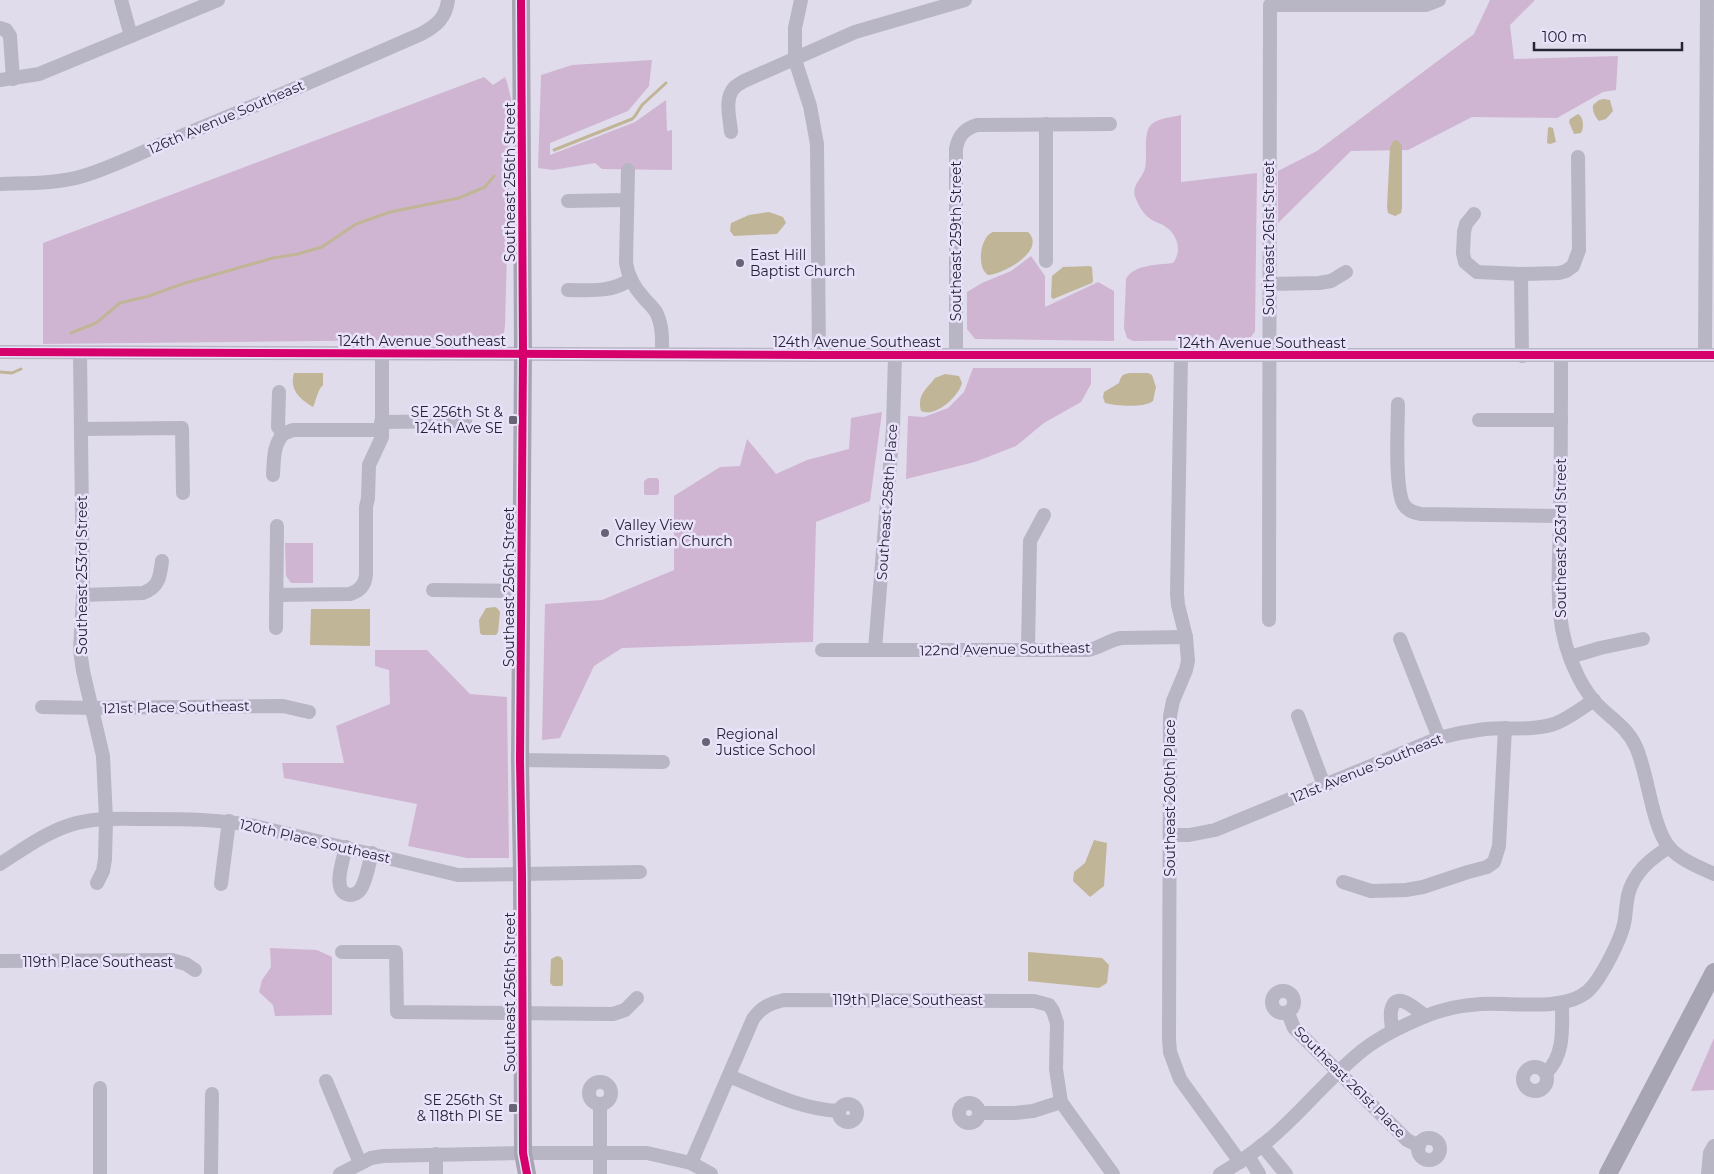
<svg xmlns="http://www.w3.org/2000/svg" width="1714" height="1174" font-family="Montserrat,sans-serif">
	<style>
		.green { fill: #d0b5d3 }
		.water { fill: #c0b597 }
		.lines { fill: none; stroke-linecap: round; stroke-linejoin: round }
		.stream { stroke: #c0b597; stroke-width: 3 }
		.minor { stroke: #b8b6c4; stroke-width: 14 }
		.major { stroke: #a7a5b3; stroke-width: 18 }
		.cycleway-casing { stroke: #e9e2fa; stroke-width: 11 }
		.cycleway { stroke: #d6006c; stroke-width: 8 }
		.poi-dot { fill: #666475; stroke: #e9e2fa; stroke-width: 2 }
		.labels { text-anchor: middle; stroke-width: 5; stroke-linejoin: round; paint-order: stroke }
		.street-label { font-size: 14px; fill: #252435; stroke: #e9e2fa }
		.poi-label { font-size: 14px; fill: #252435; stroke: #e9e2fa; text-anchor: start }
	</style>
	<rect width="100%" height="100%" fill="#e0dcec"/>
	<!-- green -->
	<g class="green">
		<path d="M1490,0h45l-25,25 4,34 104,-3 -2,34 -13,2 -46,26 -85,-1 -64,33 -57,1 -73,72v-52l39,-20 157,-117z"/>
		<path d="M652,60l-3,26 -21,25 -78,32v12l85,-33 31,-22 1,31 5,-1v40l-70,-1 -7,-6 -42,7 -15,-2 3,-93 31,-10z"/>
		<path d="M484,77l9,8 12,-8 2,5 4,17 -6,227 -1,7 -9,6 -452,5v-101z"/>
		<path d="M1181,115v67l76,-9 -2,158 -4,6 -8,3 -110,1 -6,-3 -3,-10 2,-49c8,-15 32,-14 47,-16 10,-13 4,-30 -10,-38 -4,-2 -8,-3 -11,-5 -7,-4 -13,-13 -16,-21 -6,-14 6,-19 9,-31 3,-12 -3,-36 7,-44 7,-6 21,-7 29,-9z"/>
		<path d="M1031,256l14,20v31l53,-25 16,9v50l-139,-2 -8,-10v-37l15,-9 29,-12z"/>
		<path d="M973,368h118v16l-10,18 -37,21 -28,23 -41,16 -69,17 2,-63 16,1 24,-9 16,-16z"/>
		<path d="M882,412l-12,89 -54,21 -3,120 -191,6 -28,18 -34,72 -18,2 3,-136 57,-4 72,-30v-74l46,-29 20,-1 7,-27 29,35 31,-14 42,-11 2,-31z"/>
		<path d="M648,478h9l2,2v13l-2,2h-12l-1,-2v-12z"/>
		<path d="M285,543h28v40h-22l-5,-7z"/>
		<path d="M375,650h52l43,44 37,3 2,161h-42l-59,-12 9,-42 -133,-26 -2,-15h62l-8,-37 54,-22 -1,-34 -14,-4z"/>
		<path d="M270,948l47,2 15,7v58l-57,1 -2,-11 -14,-13 3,-12 9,-13z"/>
		<path d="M1714,1038v52l-23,1z"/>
	</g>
	<!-- water -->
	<g class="water">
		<path d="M1604,99l6,1 3,11 -7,8 -7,2c-4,-4 -7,-11 -6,-16l6,-5z"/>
		<path d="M1578,114c6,3 6,14 3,19l-7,1 -5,-12 1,-3z"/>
		<path d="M1550,127l3,1 3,14 -6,2 -3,-1 1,-15z"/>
		<path d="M1397,140l5,5v63l-1,5 -6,3 -7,-3 -1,-6 3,-60 3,-6z"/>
		<path d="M769,212l14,5 3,6 -9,11 -43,2 -4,-5 1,-8 18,-8z"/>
		<path d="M993,232h35c19,18 -25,43 -40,43 -12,-7 -8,-39 5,-43z"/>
		<path d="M1089,266l3,1 1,14 -1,2 -39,16 -2,-2 1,-21 11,-9z"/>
		<path d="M294,373h29v12c-6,6 -6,14 -10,22 -13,-8 -24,-17 -19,-34z"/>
		<path d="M1130,373h18l4,2 4,12 -3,14c-8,7 -38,5 -48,2l-2,-6 1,-5 15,-9c2,-7 3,-9 11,-10z"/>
		<path d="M945,374l14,2 3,7c-3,13 -26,35 -41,28 -4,-17 5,-21 14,-33z"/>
		<path d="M495,607l2,1 3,4 -2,20 -2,3h-14l-2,-2 -1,-13 7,-12z"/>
		<path d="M311,609h59v37l-60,-1z"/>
		<path d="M1094,840l13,3 -3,43 -14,11 -17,-16 1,-9 11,-9z"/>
		<path d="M1028,952l74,6 7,7 -2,18 -8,5 -71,-7z"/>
		<path d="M557,956l4,1 2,4v23l-1,2h-9l-3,-3 1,-24z"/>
	</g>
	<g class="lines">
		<!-- stream -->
		<g class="stream">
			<path d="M554,150l78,-31 3,-3 7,-11 24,-22"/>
			<path d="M71,333l25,-10 24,-20 29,-7 33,-12 91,-26 25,-4 24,-7 34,-23 34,-12 69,-14 26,-11 9,-11"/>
			<path d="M0,372l12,1 9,-4"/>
		</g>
		<!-- minor -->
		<g class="minor">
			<path d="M121,0l10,36"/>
			<path d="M801,0l-6,28v32l15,46 7,38 2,211"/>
			<path d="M0,28l6,2 4,6 3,43"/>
			<path d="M0,80l39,-6 179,-74"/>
			<path d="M731,132c-1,-13 -7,-33 3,-44 2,-3 7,-5 10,-7l111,-49 110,-32"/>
			<path d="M628,170l-2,93c2,13 8,24 17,34 4,5 9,9 13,15 7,13 6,28 6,42"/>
			<path d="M0,184c28,-1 56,0 83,-8 31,-9 60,-25 91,-37 83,-34 165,-69 247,-105 15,-8 25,-16 27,-34"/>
			<path d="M568,201l59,-1"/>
			<path d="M1474,214l-8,10 -2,8 -1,21 2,9 12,10 44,2 38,-1 7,-2 7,-5 6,-16 -1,-93"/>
			<path d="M1046,261v-137"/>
			<path d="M1521,274l1,82"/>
			<path d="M1268,284l51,-1 12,-2 15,-9"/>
			<path d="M568,290c21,0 44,3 63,-11"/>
			<path d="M0,352l819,3h895"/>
			<path d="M80,353l3,242 -3,55 3,21 20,85 3,63 -1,40 -2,12 -6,12"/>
			<path d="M956,355v-206c2,-13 8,-20 21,-24l133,-1"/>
			<path d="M1705,355l2,-355"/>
			<path d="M1181,356l-4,238 1,11 8,32 2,24 -2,9 -13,31 -3,15 -1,323 1,13 10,27 60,83"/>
			<path d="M1561,356c0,53 0,106 -1,159 0,55 -9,108 17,159 4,9 10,18 16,26 14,16 34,26 43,47 12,26 16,80 33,100 11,13 30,20 45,27"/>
			<path d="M1398,404c0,21 -4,85 6,101 4,6 10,8 17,9l139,2"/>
			<path d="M1479,420h82"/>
			<path d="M381,422l84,-1"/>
			<path d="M81,429l101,-1 1,65"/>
			<path d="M283,434l10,-4h89"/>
			<path d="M273,475c1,-15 0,-29 10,-41l-5,-7 1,-35"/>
			<path d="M433,590l88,1"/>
			<path d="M83,595l60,-2c16,-6 17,-16 19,-32"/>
			<path d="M276,595l74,-1c10,-3 15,-9 16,-19v-68l2,-9 1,-33 13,-28v-83"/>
			<path d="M1269,620l1,-615h156l13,-5"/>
			<path d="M276,628l1,-102"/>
			<path d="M1400,639l39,99"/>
			<path d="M875,649l18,-221 2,-73"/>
			<path d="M822,650h266c12,-2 21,-10 33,-12l65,-1"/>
			<path d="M1028,650l2,-109 14,-26"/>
			<path d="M1570,657l30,-9 43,-9"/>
			<path d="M42,707l49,1 192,-2 26,6"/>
			<path d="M1298,716l26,69"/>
			<path d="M520,760l143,2"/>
			<path d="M1170,835h19l26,-5 224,-92c15,-4 30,-7 46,-9 23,-2 47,2 69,-5 14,-5 27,-15 40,-24"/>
			<path d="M346,847c-2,11 -16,46 4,48 3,0 8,-2 10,-5 6,-7 9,-27 12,-37"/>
			<path d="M0,864c22,-14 45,-31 70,-39 25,-8 52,-6 77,-6 36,0 72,0 108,7l203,49 182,-3"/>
			<path d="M1343,882l28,9 35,-1 17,-3 45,-15 19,-5 7,-5 5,-16 6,-118"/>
			<path d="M221,884l8,-63"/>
			<path d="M342,952h54l1,60 216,2 12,-4 12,-12"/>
			<path d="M0,961l172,-1 14,4 9,6"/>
			<circle cx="1283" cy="1002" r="11"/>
			<path d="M1288,1013l6,15 113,112 12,6"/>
			<path d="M1392,1031c0,-6 -2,-14 -1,-20 4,-23 26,-1 34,5"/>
			<circle cx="1535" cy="1079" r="12"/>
			<path d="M1546,1073c19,-18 16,-45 16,-69"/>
			<path d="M729,1076c37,15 70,33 110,35"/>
			<path d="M326,1081l34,82"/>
			<circle cx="600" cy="1093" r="11"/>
			<circle cx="969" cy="1113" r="10"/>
			<circle cx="848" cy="1113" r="9"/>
			<path d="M979,1113h36l18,-2 28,-9"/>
			<circle cx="1429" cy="1149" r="11"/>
			<path d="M1262,1145l24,29"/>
			<path d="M1248,1156l11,18"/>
			<path d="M691,1163l62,-144c8,-12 18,-16 31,-19l250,1 15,4 4,6 4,12 -1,46 5,33 52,72"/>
			<path d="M100,1174v-86"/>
			<path d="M211,1174l1,-80"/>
			<path d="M340,1174l31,-16 12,-2 140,-3h124l44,10 20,11"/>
			<path d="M436,1174v-20"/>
			<path d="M600,1174v-70"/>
			<path d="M1220,1174c18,-10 34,-22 50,-35 33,-28 59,-62 93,-89 19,-15 41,-25 63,-34 17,-7 37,-11 55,-12 31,-2 83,8 107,-13 13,-12 32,-50 36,-67 3,-13 1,-27 8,-40 8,-17 22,-27 37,-37"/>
			<path d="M1708,1174l2,-21 4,-7"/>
		</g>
		<!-- major -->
		<g class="major">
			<path d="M521,0l2,353 -3,407 2,115 1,278 4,21"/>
			<path d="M1608,1174l106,-202"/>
		</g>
		<!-- cycleway casing -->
		<g class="cycleway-casing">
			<g id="cycleway">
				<path d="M521,0l2,353 -3,407 2,115 1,278 4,21"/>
				<path d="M0,352l819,3h895"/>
			</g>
		</g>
		<!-- cycleway -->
		<use href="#cycleway" class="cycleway"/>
	</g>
	<!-- markers -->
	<g class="poi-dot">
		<circle cx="740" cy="263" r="5"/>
		<rect x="508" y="415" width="10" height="10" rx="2.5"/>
		<circle cx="605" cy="533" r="5"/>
		<circle cx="706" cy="742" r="5"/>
		<rect x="508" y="1103" width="10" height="10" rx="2.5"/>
	</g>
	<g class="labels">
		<!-- street labels -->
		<g class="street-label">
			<text transform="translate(226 117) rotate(-23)" y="5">126th Avenue Southeast</text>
			<text transform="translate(510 182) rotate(-90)" y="5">Southeast 256th Street</text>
			<text transform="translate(1269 238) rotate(-90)" y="5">Southeast 261st Street</text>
			<text transform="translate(956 241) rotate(-90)" y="5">Southeast 259th Street</text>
			<text x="422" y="346">124th Avenue Southeast</text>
			<text x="857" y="347">124th Avenue Southeast</text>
			<text x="1262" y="348">124th Avenue Southeast</text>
			<text transform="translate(887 502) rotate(-86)" y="5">Southeast 258th Place</text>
			<text transform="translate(1561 538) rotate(-90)" y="5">Southeast 263rd Street</text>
			<text transform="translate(82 575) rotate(-90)" y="5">Southeast 253rd Street</text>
			<text transform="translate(509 587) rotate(-90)" y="5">Southeast 256th Street</text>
			<text transform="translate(1005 649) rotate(-1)" y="5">122nd Avenue Southeast</text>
			<text transform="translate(176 707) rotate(-1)" y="5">121st Place Southeast</text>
			<text transform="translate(1367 768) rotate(-22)" y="5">121st Avenue Southeast</text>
			<text transform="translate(1170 798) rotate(-90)" y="5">Southeast 260th Place</text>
			<text transform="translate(315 841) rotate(13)" y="5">120th Place Southeast</text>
			<text x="98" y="967">119th Place Southeast</text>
			<text transform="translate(510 992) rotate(-90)" y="5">Southeast 256th Street</text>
			<text x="908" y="1005">119th Place Southeast</text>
			<text transform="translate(1350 1082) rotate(45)" y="5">Southeast 261st Place</text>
		</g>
		<!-- poi labels -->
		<g class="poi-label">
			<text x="750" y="260">East Hill<tspan x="750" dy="16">Baptist Church</tspan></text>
			<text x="503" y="417" text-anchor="end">SE 256th St &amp;<tspan x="503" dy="16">124th Ave SE</tspan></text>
			<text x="615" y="530">Valley View<tspan x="615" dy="16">Christian Church</tspan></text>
			<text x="716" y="739">Regional<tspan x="716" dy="16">Justice School</tspan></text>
			<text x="503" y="1105" text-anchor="end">SE 256th St<tspan x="503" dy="16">&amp; 118th Pl SE</tspan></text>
		</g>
	</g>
	<!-- scale -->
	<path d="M1534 42v8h148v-8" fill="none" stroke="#252435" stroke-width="2.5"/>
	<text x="1542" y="42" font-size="15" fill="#252435" stroke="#e9e2fa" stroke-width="4" paint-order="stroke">100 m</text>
</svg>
